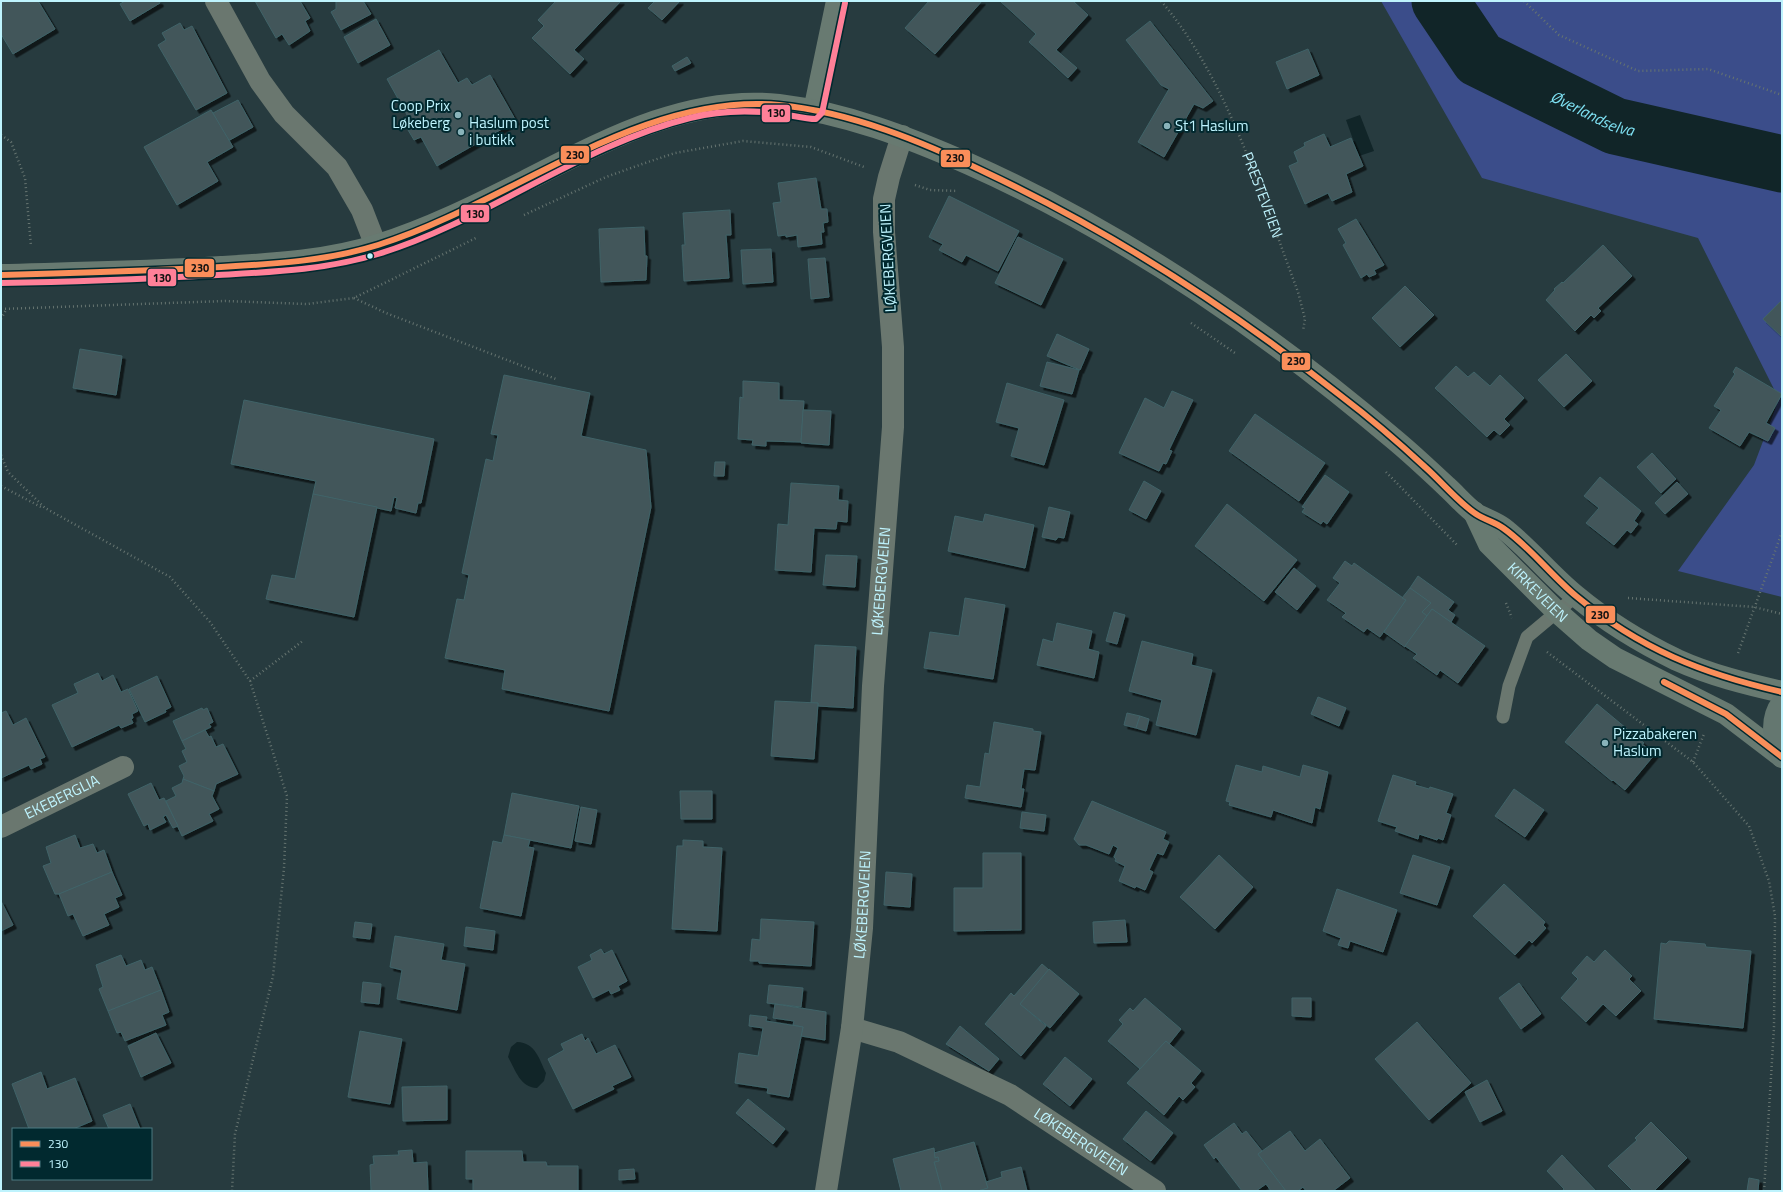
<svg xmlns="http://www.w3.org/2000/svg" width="1783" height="1192" font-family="'Titillium Web',sans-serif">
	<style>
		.green { fill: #3b4d8a }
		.water { fill: #112528 }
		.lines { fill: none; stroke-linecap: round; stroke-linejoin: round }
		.river { stroke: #112528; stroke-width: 57 }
		.building { fill: #42565a; stroke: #406368; filter: url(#shadow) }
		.path { stroke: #667470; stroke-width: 2.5; stroke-dasharray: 1 3; stroke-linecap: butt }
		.lane { stroke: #6a776f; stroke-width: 13 }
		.street { stroke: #6a776f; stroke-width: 22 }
		.secondary { stroke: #687a71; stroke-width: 22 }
		.primary { stroke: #647770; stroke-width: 22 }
		.bus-1-casing { stroke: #01292f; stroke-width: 9 }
		.bus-2-casing { stroke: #01292f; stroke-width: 9 }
		.bus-1 { stroke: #fa8e5a; stroke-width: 6 }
		.bus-2 { stroke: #ff8098; stroke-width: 6 }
		.poi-dot { fill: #89b3ba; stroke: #01292f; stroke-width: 1.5 }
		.bus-dot { fill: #bef3fd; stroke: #01292f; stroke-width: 1.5 }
		.labels { text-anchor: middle; stroke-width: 4; stroke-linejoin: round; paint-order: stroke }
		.poi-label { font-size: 15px; fill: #bef3fd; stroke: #01292f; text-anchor: start }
		.street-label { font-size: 15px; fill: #bef3fd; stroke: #01292f }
		.water-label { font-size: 16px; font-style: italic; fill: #7fe2f4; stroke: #01292f }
		.line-badge { stroke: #01292f; stroke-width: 1.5 }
		.pale-badge-label { font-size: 11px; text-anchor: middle; font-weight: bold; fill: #111 }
	</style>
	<defs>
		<filter id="shadow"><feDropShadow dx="3.5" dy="3.5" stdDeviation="0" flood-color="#0009"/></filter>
	</defs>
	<rect width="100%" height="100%" fill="#273b3f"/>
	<!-- green -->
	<path class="green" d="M1381,1h401v596l-104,-26 76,-106 25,-66 -81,-161 -216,-60z"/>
	<!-- water -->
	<g class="water">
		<path d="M1360,115l14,36 -15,5 -13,-36z"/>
		<path d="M517,1042c19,1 22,17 29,31l-2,8 -7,7c-17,-1 -21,-17 -29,-31l3,-10z"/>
	</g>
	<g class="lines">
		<!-- river -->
		<path class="river" id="s1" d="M1440,1l39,58 136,67 167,38"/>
	</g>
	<!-- building -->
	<g class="building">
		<path d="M1,1h37l17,28 -42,25 -12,-20z"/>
		<path d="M125,1h34l1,2 -30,18 -10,-17z"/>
		<path d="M255,1h45l10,17 -5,3 5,10 -21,14 -7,-11 -6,4z"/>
		<path d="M337,1h26l8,13 -30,16 -10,-18 5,-3v-7z"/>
		<path d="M556,1h65l-47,49 10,9 -14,15 -38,-36 12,-12 -6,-6z"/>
		<path d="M655,1h25l-18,19 -14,-12z"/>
		<path d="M929,1h53l-47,53 -30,-26z"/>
		<path d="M1000,1h73l15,14 -32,35 21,18 -9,10 -39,-36 7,-8z"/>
		<path d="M376,19l14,26 -32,18 -14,-26z"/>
		<path d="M1150,21l63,80 -10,7 -9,-4 -30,53 -26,-15 31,-53 -8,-4 -35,-45z"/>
		<path d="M180,23l4,7 8,-4 35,67 -31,17 -38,-65 8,-5 -4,-7z"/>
		<path d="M1308,49l11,26 -32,14 -11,-27z"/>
		<path d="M439,50l19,33 9,-5 5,7 18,-10 26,46 -79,45 -16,-29 -7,3 -9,-15 6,-3 -24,-43z"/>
		<path d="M687,57l4,6 -16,8 -3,-5z"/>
		<path d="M238,100l15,27 -25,14 -15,-28z"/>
		<path d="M211,110l22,37 -26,15 11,19 -41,24 -33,-58z"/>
		<path d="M1324,134l6,13 21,-9 12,28 -17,8 6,18 -20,9 -4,-8 -23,11 -16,-38 9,-4 -4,-10 11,-6 -1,-3z"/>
		<path d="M816,178l5,31h6l1,13 -5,1 1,9h-3l1,12 -24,3 -1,-12 -11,2v-2l-8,1 -5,-33 8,-1 -3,-19z"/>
		<path d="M949,196l70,35 -21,40 -32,-16 -4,7 -23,-12 4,-6 -14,-7z"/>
		<path d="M730,210l1,25h-5l3,43 -45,3 -2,-36h3l-2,-32z"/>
		<path d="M1356,219l28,46 -10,5 2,4 -7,3 -2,-3 -6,4 -18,-33 3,-2 -8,-14z"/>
		<path d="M644,227l1,29h2l-1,24 -45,2 -2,-53z"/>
		<path d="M1018,237l45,22 -22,46 -46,-22z"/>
		<path d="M1603,245l29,31 -34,32 3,3 -7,7 -3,-3 -16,16 -29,-31 9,-10 -1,-1 8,-7 1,1z"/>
		<path d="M771,249l2,33 -30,2 -2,-34z"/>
		<path d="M825,258l4,39 -18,2 -3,-40z"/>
		<path d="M1405,286l29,29 -34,32 -28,-29z"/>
		<path d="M1782,300v35l-1,1 -18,-17z"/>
		<path d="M1057,334l32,15 -9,21 -33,-14z"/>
		<path d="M80,349l42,7 -6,39 -43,-7z"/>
		<path d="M1566,354l26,27 -28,26 -26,-27z"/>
		<path d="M1047,362l32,8 -7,24 -32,-8z"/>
		<path d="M1456,366l12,11 6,-5 16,14 10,-11 24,23 -20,21 6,6 -10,10 -6,-5 -7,7 -52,-49z"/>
		<path d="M1736,367l46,27 -16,29 9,5 -7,13 -19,-9 -9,14 -31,-18 12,-18 -7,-4 21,-32 -2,-2z"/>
		<path d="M504,375l86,18 -9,43 65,14 5,57 -42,204 -107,-22 3,-19 -60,-12 12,-59 7,1 5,-25 -7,-2 24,-114 7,2 5,-26 -7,-1z"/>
		<path d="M743,381l36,2v17l25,1 -3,41 -35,-1v5l-14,-1 1,-5 -15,-1 2,-42 3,1z"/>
		<path d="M1007,383l57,17 -20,65 -33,-9 8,-28 -23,-6z"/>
		<path d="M1172,391l21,9 -24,50 3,1 -6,13 -3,-1 -4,8 -40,-18 26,-55 19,10z"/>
		<path d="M244,400l190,39 -13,64h-3l-2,10 -21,-5 2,-10 -3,-1 -3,14 -78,-17 3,-13 -85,-17z"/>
		<path d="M803,410l28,1 -2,34 -28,-2z"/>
		<path d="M1255,414l70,49 -26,38 -70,-50z"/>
		<path d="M1652,453l24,26 -15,14 -24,-26z"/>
		<path d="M715,462h10l-1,14h-10z"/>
		<path d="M1325,475l24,17 -22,32 -4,-3 -2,3 -19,-12 3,-4 -3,-1z"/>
		<path d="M1600,477l41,34 -7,10 4,3 -7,9 -4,-3 -13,15 -28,-22 13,-15 -15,-12z"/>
		<path d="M1144,481l17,10 -15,28 -17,-9z"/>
		<path d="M1677,482l11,12 -23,20 -10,-11z"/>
		<path d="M791,483l48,3 -1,14 10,1 -1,21 -10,-1 -1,8 -22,-1 -3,44 -36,-2 3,-46 10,1z"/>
		<path d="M313,494l64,13 -23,110 -88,-18 6,-24 23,4z"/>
		<path d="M1227,504l70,56 -33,41 -69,-55z"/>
		<path d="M1049,507l21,5 -6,26 -6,-1 -2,3 -14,-3z"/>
		<path d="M985,514l49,11 -9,43 -77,-17 7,-35 28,6z"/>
		<path d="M826,555l31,1 -2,31 -32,-2z"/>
		<path d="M1345,561l7,5 2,-3 52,37 -26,37 -13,-9 -3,4 -22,-15 4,-4 -19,-13 13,-17 -7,-5z"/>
		<path d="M1294,568l22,18 -19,24 -22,-18z"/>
		<path d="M1418,576l36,26 -6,8 7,5 -4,7 -19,-13 -5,7 -5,-4 9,-9 -21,-15z"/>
		<path d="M1410,588l21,15 -9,9 5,4 -22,31 -21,-15 22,-32 -4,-2z"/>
		<path d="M965,598l40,7 -12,74 -69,-11 6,-36 29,4z"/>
		<path d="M1432,609l53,37 -27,37 -18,-13 -3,5 -24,-17 4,-4 -12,-8z"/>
		<path d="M1114,612l11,3 -8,29 -11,-3z"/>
		<path d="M1057,623l35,8 -4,18 11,3 -5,26 -57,-13 6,-26 10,3z"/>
		<path d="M1142,641l51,13 -2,11 21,5 -16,65 -40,-10 6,-25 -33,-9z"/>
		<path d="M815,645l41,2 -3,61 -35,-2v-3h-7z"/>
		<path d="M98,673l4,8 11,-6 8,17 7,-3 10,22 -6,3 1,4 -2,1 2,4 -12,5 -2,-3 -47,22 -20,-42 26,-12 -4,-9z"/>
		<path d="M157,676l14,31 -6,3 1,2 -21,10 -16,-33z"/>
		<path d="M1318,697l28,11 -7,18 -28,-12z"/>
		<path d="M775,701l43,2 -4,56 -43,-3z"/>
		<path d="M1597,704l47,39 -2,1 13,10 -30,36 -12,-10 -1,1 -47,-39z"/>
		<path d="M202,708l1,2 4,-2 6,14 -4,2 2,3 -29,14 -9,-20z"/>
		<path d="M6,711l7,14 13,-7 19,39 -5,2 2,5 -11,5 -2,-4 -28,13v-65z"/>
		<path d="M1127,713l13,3 -4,12 -12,-3z"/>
		<path d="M1140,716l9,3 -3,12 -10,-3z"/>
		<path d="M994,722l39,7v2l8,1 -6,38 -11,-1 -3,20h3l-3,18 -56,-9 2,-13 13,2 5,-34 4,1z"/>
		<path d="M205,730l4,7 2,-1 5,11 7,-3 15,30 -22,10 -2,7 -31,-12 1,-3 -5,-10 8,-4 -5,-11 4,-2 -4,-8z"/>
		<path d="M1236,765l26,7 1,-6 37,11 3,-12 25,7 -8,37 -5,-2 -3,16 -39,-13 -2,7 -42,-12 1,-3 -4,-1z"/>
		<path d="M1393,775l23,7 -1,3 14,4 1,-2 23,7 -7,19 5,2 -8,25 -5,-2 -1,2 -18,-6 -1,5 -23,-8 2,-4 -19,-6z"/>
		<path d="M183,779l31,12 -2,5 7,13 -10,5 4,7 -31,15 -16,-35 10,-5 -4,-8 10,-5z"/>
		<path d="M151,783l8,17 5,-2 14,28 -5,2 -7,-13 -3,2 3,5 -16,8 -2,-6 -4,2 -16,-32z"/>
		<path d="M1514,789l30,21 -19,27 -30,-21z"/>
		<path d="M680,791h32v28h-31z"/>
		<path d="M512,793l67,13 -8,42 -67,-13z"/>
		<path d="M1092,801l74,31 -3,7 6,3 -6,13 -6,-2 -8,17 4,2 -8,18 -9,-4 -1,2 -16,-7 6,-15 -10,-5 1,-2 -2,-2 4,-9 -5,-3 -4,9 -23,-9h-7l-5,-6z"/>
		<path d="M581,807l16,3 -6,34 -16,-3z"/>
		<path d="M1022,812l24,3 -2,16 -24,-3z"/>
		<path d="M75,835l5,13 13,-4 4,9 7,-3 8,22 -53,22h-4l-12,-28 8,-3 -5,-16z"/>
		<path d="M504,835l26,5 -2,7 6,1 -13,68 -41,-8 13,-67 9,2z"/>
		<path d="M683,840l20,1v6l19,1 -5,83 -45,-2 5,-83h6z"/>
		<path d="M983,853h38v77l-67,1v-43h29z"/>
		<path d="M1219,855l34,32 -38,42 -35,-32z"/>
		<path d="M1413,855l37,12 -13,38 -37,-12z"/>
		<path d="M112,872l10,23 -7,3 4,9 -15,7 5,11 -26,11 -10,-22 -5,2 -9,-22z"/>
		<path d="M886,872l26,2 -2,33 -26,-2z"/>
		<path d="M1504,884l41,38 -2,3 3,3 -14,15 -3,-3 -14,15 -42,-39z"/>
		<path d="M1337,889l60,21 -14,42 -33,-11 -2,7 -10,-3 3,-7 -18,-7z"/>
		<path d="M1,901l12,24 -12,6z"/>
		<path d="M761,919l53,3 -3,44 -52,-3v-2h-9l2,-22 8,1z"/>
		<path d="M1125,920l2,22 -33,1 -1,-21z"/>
		<path d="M355,922l17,2 -2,15 -17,-2z"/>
		<path d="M466,927l29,4 -2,19 -29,-4z"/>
		<path d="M395,936l49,8 -3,16 24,4 -8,46 -60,-11 5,-29 -12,-3z"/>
		<path d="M1669,941l36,3 1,3 45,4 -8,77 -89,-9 7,-76 5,1z"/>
		<path d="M601,949l3,5 8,-4 15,31 -9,5 2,4 -9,4 -2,-4 -16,8 -15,-31 14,-7 -2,-5z"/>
		<path d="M1605,950l27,26 -3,3 12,12 -25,25 -13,-12 -17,18 -25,-24 17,-19 -6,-6 15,-17 7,6z"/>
		<path d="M121,955l5,11 15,-6 4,10 7,-3 9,23 -53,21 -9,-22 4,-2 -7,-22z"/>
		<path d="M1042,964l7,6 -29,34 26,22 -25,30 -36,-32 26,-31 3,3z"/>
		<path d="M1049,969l30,25 -29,34 -30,-24z"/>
		<path d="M363,982l18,2 -2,20 -18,-2z"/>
		<path d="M1519,983l22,31 -20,15 -22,-31z"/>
		<path d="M769,985l34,3 -2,19 -34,-4z"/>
		<path d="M161,990l8,22 -7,3 4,10 -41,16 -4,-9 -4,1 -9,-22z"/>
		<path d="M1145,998l36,31 -12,15 -3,-3 -26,28 -32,-28 15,-17 -4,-4 11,-12 3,3z"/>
		<path d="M1292,998h19v19l-19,-1z"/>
		<path d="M775,1004l51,8 -1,28 -24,-4 2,-9 -10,-2 1,-4 -21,-3z"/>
		<path d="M750,1015l17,2 -1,4 37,6 -14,70 -22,-4 1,-5 -33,-5 4,-30 19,3 5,-28 -14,-2z"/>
		<path d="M1417,1022l54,61 -42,37 -54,-61z"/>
		<path d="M960,1026l39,33 -10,12 -43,-27z"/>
		<path d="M360,1031l42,8 -12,65 -42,-7z"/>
		<path d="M156,1033l15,30 -30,14 -13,-31z"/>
		<path d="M582,1034l3,7 3,-3 8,16 19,-9 16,32 -19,9 2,3 -41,20 -25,-50 16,-9 -3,-6z"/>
		<path d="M1166,1041l35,30 -10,12 4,4 -12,13 -4,-4 -15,19 -37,-32z"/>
		<path d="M1065,1057l27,22 -22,27 -27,-22z"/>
		<path d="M41,1072l6,17 28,-11 17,43 -19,8h-44l-17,-45z"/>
		<path d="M1487,1080l15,31 -22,11 -15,-30z"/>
		<path d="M447,1086v34l-44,1 -1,-34z"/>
		<path d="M748,1099l37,30 -12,15 -37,-31z"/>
		<path d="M130,1104l10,25h-31l-6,-14z"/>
		<path d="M1146,1111l27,22 -22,28 -28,-22z"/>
		<path d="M1651,1122l36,36 -33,33h-21l-25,-25 29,-26 -2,-2z"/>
		<path d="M1234,1123l8,11 4,-3 16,20 -4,3 28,37h-15l-5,-7 -10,7h-14l-26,-34 -2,2 -10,-14z"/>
		<path d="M1290,1131l15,20 15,-12 30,39 -17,13h-27l-3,-4 -5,4h-12l-28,-37z"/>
		<path d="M974,1142l14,46 -10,3h-36l-8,-29 5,-1 -1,-4 -3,1 -1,-5z"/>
		<path d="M934,1148l1,10 3,-1 1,4 -5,1 8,29h-41l-8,-32z"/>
		<path d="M412,1150l1,13 14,-1 1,29h-57l-1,-26 4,-1 -1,-8 26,-1 -1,-4z"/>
		<path d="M466,1151h56l1,11h23l1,4h31v25h-105v-12h-7z"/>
		<path d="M1562,1155l34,36h-34l2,-2 -17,-18z"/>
		<path d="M1021,1167l6,24h-49l10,-3 -2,-6 16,-5 -1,-5z"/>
		<path d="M634,1169l1,10 -16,1v-10z"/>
		<path d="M1749,1178l10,2 -1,11h-11z"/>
	</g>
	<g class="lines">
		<!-- path -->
		<g class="path">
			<path id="s2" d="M1161,1c67,78 101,196 137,291l7,27 -2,12"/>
			<path d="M1524,1l35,34 79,36 70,-2 74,26"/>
			<path d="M1,135l10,7 14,36 6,68"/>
			<path d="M915,185l15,5 28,1"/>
			<path d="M524,215l82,-38 39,-14 30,-10 68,-12 68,6 53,20"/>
			<path d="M354,298l32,15 170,66"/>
			<path d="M1,309l224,-8 82,3 47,-6 124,-61"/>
			<path d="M1,319l5,-9"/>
			<path d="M1191,323l44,30"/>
			<path d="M1,455l7,17 37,36 125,69 40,45 40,59 37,115 -3,72 -11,108 -38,158 -3,57"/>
			<path d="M1386,472l72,74"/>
			<path d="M1,486l40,21"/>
			<path d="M1628,598l126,9 28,7"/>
			<path d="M1506,603l6,15"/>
			<path d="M1547,652l146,110 56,64 20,55 6,35 -1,112 -10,163"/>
			<path d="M1738,653l44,-121"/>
			<path d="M250,681l54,-41"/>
			<path d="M1693,762l11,-28"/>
		</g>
		<!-- lane -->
		<path class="lane" d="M1503,717l6,-31 18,-49 49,-41"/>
		<!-- street -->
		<g class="street">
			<path d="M216,1l44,80 24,33 53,53 25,43 14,36"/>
			<path id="s3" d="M1,827l122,-60"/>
			<path id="s4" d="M852,1028l47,14 111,53 145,96"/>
			<path id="s5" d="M826,1191l26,-163 10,-100 11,-242 20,-259v-80l-9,-115v-33l5,-22 13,-41"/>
		</g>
		<!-- secondary -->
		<g class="secondary">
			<path d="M814,111l23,-110"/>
			<path d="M1,275c73,-2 146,-3 220,-8 52,-3 107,-6 157,-22 51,-16 99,-40 147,-64 79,-40 162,-86 254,-76 66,8 129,32 190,59 155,69 298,167 426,276 18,15 35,31 52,47 10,9 19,20 29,27 9,5 19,8 27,14 26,20 47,47 73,68 30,25 66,47 101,64 33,15 70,24 105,32"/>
			<path id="s6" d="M1474,512l15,32 67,67 33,29 26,18 111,56 55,42"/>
		</g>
		<!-- primary -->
		<path class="primary" d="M1782,703c-12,16 -9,37 0,54"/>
		<!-- bus-1 casing -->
		<g class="bus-1-casing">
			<g id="bus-1">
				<path d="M1,275c73,-2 146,-4 220,-8 53,-3 106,-6 157,-22 131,-41 261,-153 401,-140 72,7 144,37 208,68 127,60 244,136 354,223 29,22 57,46 84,71 16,14 34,36 51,47 9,6 19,8 27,14 27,19 48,47 73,68 64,53 127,78 206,96"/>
				<path d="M1664,682l62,32 56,43"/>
			</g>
		</g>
		<!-- bus-2 casing -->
		<g class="bus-2-casing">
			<path id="bus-2" d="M1,283c73,-1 145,-4 217,-8 54,-3 108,-5 160,-21 108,-33 203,-109 312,-136 27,-7 56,-8 84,-5 14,1 29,6 42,6l6,-6 23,-110"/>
		</g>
		<!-- bus-1 -->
		<use href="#bus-1" class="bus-1"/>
		<!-- bus-2 -->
		<use href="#bus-2" class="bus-2"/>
	</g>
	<!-- markers -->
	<g class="poi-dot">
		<circle cx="458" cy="115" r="4"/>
		<circle cx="1167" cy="126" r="4"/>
		<circle cx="461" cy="132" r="4"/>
		<circle cx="1605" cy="743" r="4"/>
	</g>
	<circle class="bus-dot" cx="370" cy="256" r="3.5"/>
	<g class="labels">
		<!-- poi labels -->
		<g class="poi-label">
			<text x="450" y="111" text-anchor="end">Coop Prix<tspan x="450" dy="17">Løkeberg</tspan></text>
			<text x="469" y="128">Haslum post<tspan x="469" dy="17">i butikk</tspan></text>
			<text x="1175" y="131">St1 Haslum</text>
			<text x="1613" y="739">Pizzabakeren<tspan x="1613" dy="17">Haslum</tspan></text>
		</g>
		<!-- street labels -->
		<g class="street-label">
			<text dy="5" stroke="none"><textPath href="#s2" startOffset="220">PRESTEVEIEN</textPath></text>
			<text transform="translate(888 258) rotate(-93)" y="5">LØKEBERGVEIEN</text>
			<text dy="5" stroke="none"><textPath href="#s5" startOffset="613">LØKEBERGVEIEN</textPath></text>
			<text dy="5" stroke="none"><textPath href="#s6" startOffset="104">KIRKEVEIEN</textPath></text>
			<text dy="5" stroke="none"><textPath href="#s3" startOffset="68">EKEBERGLIA</textPath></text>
			<text dy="5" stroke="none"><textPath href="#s5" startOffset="289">LØKEBERGVEIEN</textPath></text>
			<text dy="5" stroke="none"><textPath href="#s4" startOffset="257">LØKEBERGVEIEN</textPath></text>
		</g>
		<!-- water labels -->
		<g class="water-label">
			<text dy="6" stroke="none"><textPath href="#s1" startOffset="196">Øverlandselva</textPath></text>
		</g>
	</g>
	<g class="line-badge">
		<rect x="761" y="104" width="30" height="19" rx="4" fill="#ff8098"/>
		<rect x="560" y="145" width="30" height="19" rx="4" fill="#fa8e5a"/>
		<rect x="940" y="149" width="31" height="19" rx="4" fill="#fa8e5a"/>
		<rect x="460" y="204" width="30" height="19" rx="4" fill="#ff8098"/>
		<rect x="184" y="258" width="31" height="20" rx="4" fill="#fa8e5a"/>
		<rect x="147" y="268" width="30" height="19" rx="4" fill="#ff8098"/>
		<rect x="1281" y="352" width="30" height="19" rx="4" fill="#fa8e5a"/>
		<rect x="1585" y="605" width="31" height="19" rx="4" fill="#fa8e5a"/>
	</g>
	<g class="pale-badge-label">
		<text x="776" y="117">130</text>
		<text x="575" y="159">230</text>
		<text x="955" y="162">230</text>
		<text x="475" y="218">130</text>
		<text x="200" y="272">230</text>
		<text x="162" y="282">130</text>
		<text x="1296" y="365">230</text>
		<text x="1600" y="619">230</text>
	</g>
	<!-- border -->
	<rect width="1783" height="1192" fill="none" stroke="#bef3fd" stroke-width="4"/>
	<!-- legend -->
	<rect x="12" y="1128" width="140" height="52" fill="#01292f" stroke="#4d7a81"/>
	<rect x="20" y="1141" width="20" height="6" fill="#fa8e5a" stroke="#4d7a81"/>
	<text x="48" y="1148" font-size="12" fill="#bef3fd">230</text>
	<rect x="20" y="1161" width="20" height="6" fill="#ff8098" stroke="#4d7a81"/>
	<text x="48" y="1168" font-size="12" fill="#bef3fd">130</text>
</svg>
